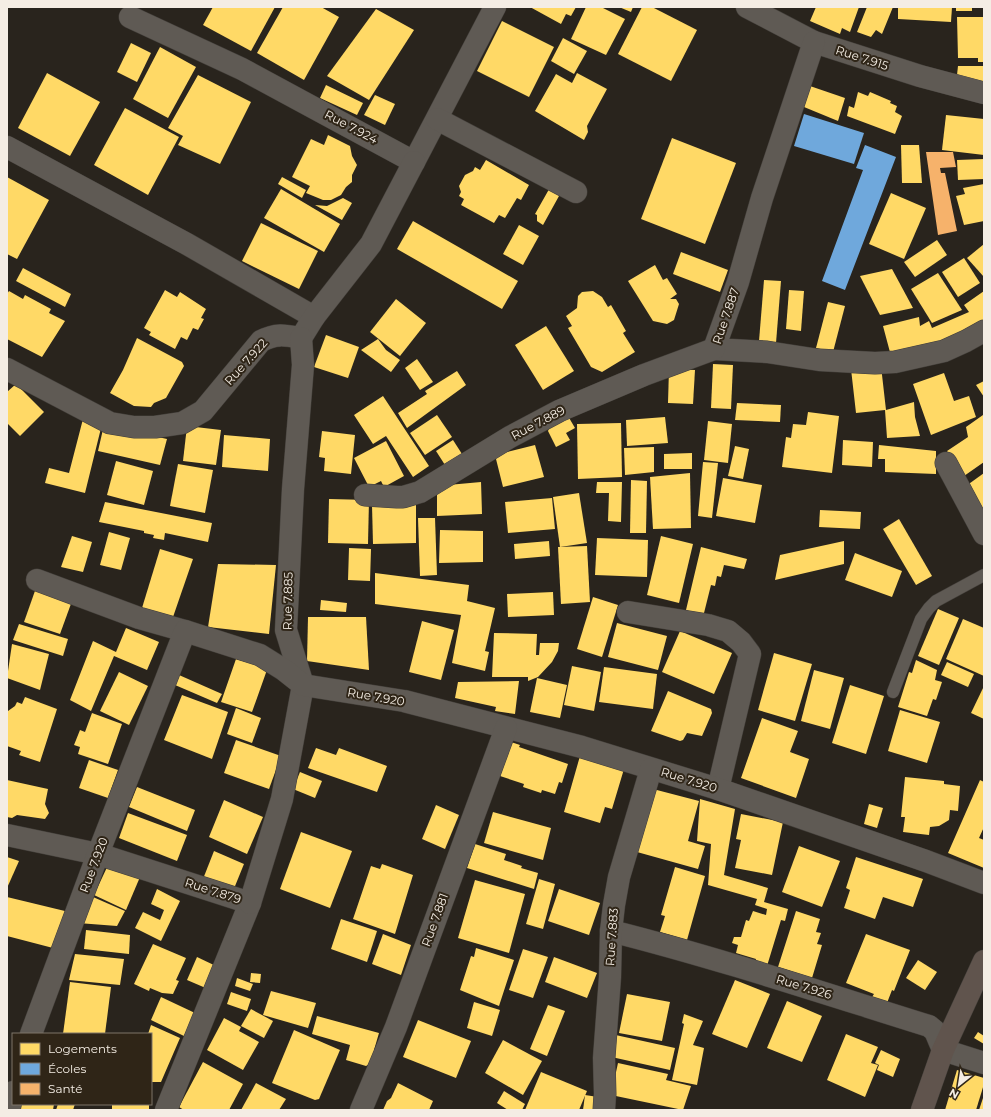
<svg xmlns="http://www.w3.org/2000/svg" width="991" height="1117" font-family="Montserrat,sans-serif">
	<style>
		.homes { fill: #ffd966 }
		.schools { fill: #6fa8dc }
		.health { fill: #f6b26b }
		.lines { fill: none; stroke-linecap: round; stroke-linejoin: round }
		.service-casing { stroke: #423e39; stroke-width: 13 }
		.minor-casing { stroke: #423e39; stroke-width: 23 }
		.primary-casing { stroke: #423e39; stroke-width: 23 }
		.service { stroke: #5f5a54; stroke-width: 12 }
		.minor { stroke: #5f5a54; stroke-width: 22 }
		.primary { stroke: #60544d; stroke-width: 22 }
		.labels { text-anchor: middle; stroke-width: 4; stroke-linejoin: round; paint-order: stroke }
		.street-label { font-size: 12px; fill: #f4ede4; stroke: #2f2517 }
	</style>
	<rect width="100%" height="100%" fill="#29241d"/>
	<!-- homes -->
	<g class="homes">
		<path d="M213,7h62l-24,44 -48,-26z"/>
		<path d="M283,7h38l18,10 -35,63 -47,-27z"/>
		<path d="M530,7h46l-5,9 -5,-2 -5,10z"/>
		<path d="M586,7h15l24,12 -19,36 -35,-16z"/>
		<path d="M619,7h14l-2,5z"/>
		<path d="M642,7h10l45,23 -26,51 -53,-27z"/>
		<path d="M816,7h43l-9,25 -8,-4 -2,6 -30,-13z"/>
		<path d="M867,7h26l-11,27 -6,-4 -5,7 -14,-5z"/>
		<path d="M898,7h54l-1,15 -53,-3z"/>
		<rect x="956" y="7" width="16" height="4"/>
		<path d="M376,9l38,21 -45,70 -42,-24z"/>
		<path d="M957,17h27v45h-6v-4h-20z"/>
		<path d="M502,21l52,26 -25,50 -52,-26z"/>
		<path d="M563,38l24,13 -13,23 -23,-13z"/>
		<path d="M131,43l20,10 -14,29 -20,-10z"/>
		<path d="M160,47l36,20 -28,51 -35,-19z"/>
		<path d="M958,66h26v16l-27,-7z"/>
		<path d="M47,73l53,29 -30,54 -52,-28z"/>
		<path d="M577,73l30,16 -20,37 1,6 -4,8 -49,-29 21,-37 16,9z"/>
		<path d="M198,75l53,27 -31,62 -42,-19 5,-9 -15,-8z"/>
		<path d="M326,85l37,18 -6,12 -37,-17z"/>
		<path d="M807,85l38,13 -7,23 -34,-14z"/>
		<path d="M858,92l10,4 2,-4 21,9 -1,2 7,3 -2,6 7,4 -7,18 -48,-18 2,-10 5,2z"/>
		<path d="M375,95l20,9 -10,21 -21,-10z"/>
		<path d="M125,108l54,29 -31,58 -54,-30z"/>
		<path d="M946,115l38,4v36l-42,-5z"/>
		<path d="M328,135l22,11 2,10 5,9 -5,10v7l-6,5 -5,8 -10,5h-8l-17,-7 4,-7 -18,-9 19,-38 13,6z"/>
		<path d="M672,138l64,25 -31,81 -64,-25z"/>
		<path d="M901,145h18l3,38h-20z"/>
		<path d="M984,159v20l-26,1 -1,-20z"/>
		<path d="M486,160l43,25 -8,15 -4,-2 -12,20 -6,-3 -5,8 -33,-18 3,-6 -5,-3 2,-4 -2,-6 6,-11 8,-4 2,-4 5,3z"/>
		<path d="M7,177l42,23 -32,59 -10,-5z"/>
		<path d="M282,177l24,13 -4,8 -24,-14z"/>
		<path d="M552,184l6,4 1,8 -16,29 -6,-4v-6l-2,-1z"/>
		<path d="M984,184v37l-20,4 -8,-29 9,-2 -2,-6z"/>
		<path d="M281,189l59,35 -16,28 -60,-34z"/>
		<path d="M891,193l35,15 -22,51 -35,-15z"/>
		<path d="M343,198l9,5 -10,17 -27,-15 12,1z"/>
		<path d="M413,221l105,60 -16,28 -105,-60z"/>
		<path d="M261,223l57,28 -19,38 -57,-28z"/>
		<path d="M519,225l20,11 -16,29 -20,-11z"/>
		<path d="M937,240l10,15 -32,22 -11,-15z"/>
		<path d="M984,244v33l-17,-19z"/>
		<path d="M681,252l47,18 -8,22 -47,-18z"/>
		<path d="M964,258l16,25 -22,14 -16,-25z"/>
		<path d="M655,265l8,15 4,-2 10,16 -7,5h6l3,5 -5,16 -7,4 -14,-3 -25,-40z"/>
		<path d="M23,268l48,26 -6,13 -49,-26z"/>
		<path d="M892,269l21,39 -33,7 -20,-39z"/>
		<path d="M938,273l24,37 -30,13 -21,-34z"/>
		<path d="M764,280l17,1 -5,62 -17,-2z"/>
		<path d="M165,290l12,7 3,-5 26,17 -5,9 3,1 -6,11 -5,-2 -6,12 -6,-3 -6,12 -26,-14 2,-3 -7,-4z"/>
		<path d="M789,290l15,1 -3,40 -15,-2z"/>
		<path d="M9,291l14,8 2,-4 26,14 -2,4 16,8 -23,36 -35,-18v-45z"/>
		<path d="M593,291l9,6 6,10 3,-2 15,26 -3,2 12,19 -33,20 -11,-5 -23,-39 4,-2 -6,-10 11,-8 1,-12 4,-4z"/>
		<path d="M984,291v37l-93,28 -8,-30 36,-9 1,9 9,-5 3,7 37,-16 -5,-7z"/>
		<path d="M396,299l30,24 -26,33 -30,-24z"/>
		<path d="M828,302l17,4 -12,46 -17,-4z"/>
		<path d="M546,326l28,45 -31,19 -28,-45z"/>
		<path d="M326,335l33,12 -11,31 -34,-11z"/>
		<path d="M137,338l45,24 2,4 -18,32 -12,5 -3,4 -17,-1 -24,-13 13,-23z"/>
		<path d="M378,339l8,11 14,10 -9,12 -30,-22z"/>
		<path d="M417,359l16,23 -13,8 -15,-22z"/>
		<path d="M713,364l20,1 -2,44 -20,-1z"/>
		<path d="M881,366l5,44 28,-8 1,15 5,19 -33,2 -2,-28 -29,3 -5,-44z"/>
		<path d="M669,369l26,1 -2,34 -25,-1z"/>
		<path d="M457,371l9,14 -59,43 -9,-15 29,-19 -2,-3z"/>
		<path d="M944,373l10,28 15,-5 7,21 -45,18 -18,-51z"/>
		<path d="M984,381v16l-8,-12z"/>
		<path d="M16,384l28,28 -24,24 -13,-13v-31z"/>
		<path d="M383,396l46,70 -16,11 -27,-41 -13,8 -19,-29z"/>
		<path d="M737,403l44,2 -1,17 -45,-2z"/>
		<path d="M808,412l31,4 -7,57 -50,-6 4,-30 5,1 2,-14 13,1z"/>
		<path d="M437,415l15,22 -27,18 -15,-22z"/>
		<path d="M983,415l1,47 -20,14 -17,-25 21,-14 -2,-10z"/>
		<path d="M568,416l7,12 -9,5 4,7 -14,7 -8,-16 2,-5z"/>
		<path d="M665,417l3,26 -41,3 -1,-26z"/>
		<path d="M83,419l19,5 -17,69 -40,-10 4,-15 20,5z"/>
		<path d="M708,421l24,3 -4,39 -24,-3z"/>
		<path d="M621,423l1,54 -44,2 -1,-55z"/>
		<path d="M104,425l63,14 -7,26 -62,-14z"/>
		<path d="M187,426l34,4 -5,35 -33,-4z"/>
		<path d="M322,431l33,4 -4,39 -27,-3 1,-13 -6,-1z"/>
		<path d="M224,435l46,4 -2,32 -46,-4z"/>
		<path d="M453,440l9,14 -17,11 -9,-14z"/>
		<path d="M843,440l30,2 -1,25 -30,-2z"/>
		<path d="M386,441l18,35 -20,11 -3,-6 -12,6 -15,-29z"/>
		<path d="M535,445l9,32 -41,10 -8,-32z"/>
		<path d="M879,445l57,6v23l-51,-2v-13h-7z"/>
		<path d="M735,446l14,3 -6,30 -15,-3z"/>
		<path d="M654,447v25l-29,3 -1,-27z"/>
		<path d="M692,453v16h-28v-15z"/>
		<path d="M116,461l37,10 -9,34 -37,-10z"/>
		<path d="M703,462l15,1 -6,55 -14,-2z"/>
		<path d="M178,464l35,6 -8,43 -35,-7z"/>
		<path d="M690,473l1,55 -38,1 -3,-52z"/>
		<path d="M984,473v38l-18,-25z"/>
		<path d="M723,478l39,7 -7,38 -39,-7z"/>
		<path d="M631,480l16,1 -1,52h-16z"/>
		<path d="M481,482l1,32 -45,2v-30z"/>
		<path d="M597,482h25l-1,40 -13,-1 1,-28h-13z"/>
		<path d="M579,493l8,50 -27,4 -7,-50z"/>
		<path d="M552,498l3,31 -47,4 -3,-31z"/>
		<path d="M329,499l40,1 -1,44 -40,-1z"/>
		<path d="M105,502l107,21 -4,19 -43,-9 -1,7 -11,-2 1,-3 -10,-2v-2l-45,-9z"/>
		<path d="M372,505h44v38l-43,1z"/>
		<path d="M820,510l41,2 -1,17 -41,-2z"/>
		<path d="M418,518h17l2,57 -17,1z"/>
		<path d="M899,519l33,57 -16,9 -33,-56z"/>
		<path d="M440,530l43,1v31l-44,1z"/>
		<path d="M109,532l21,6 -9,32 -21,-5z"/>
		<path d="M72,536l20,6 -9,30 -22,-5z"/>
		<path d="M661,536l32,8 -14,59 -32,-8z"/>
		<path d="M597,538l51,2 -1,37 -52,-2z"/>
		<path d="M549,541l1,15 -35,3 -1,-15z"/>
		<path d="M844,541v23l-69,16 5,-25z"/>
		<path d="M587,546l3,56 -29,2 -3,-57z"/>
		<path d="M701,547l46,12 -3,10 -20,-4 -3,12 -4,-1 -2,10 -4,-1 -8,32 -17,-7z"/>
		<path d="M349,548l22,1 -1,32 -22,-1z"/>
		<path d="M160,549l33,10 -20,58 -31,-9z"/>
		<path d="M855,553l47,18 -10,26 -47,-17z"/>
		<path d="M218,564l58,1 -7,69 -61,-7z"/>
		<path d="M375,573l94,12 -2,16 28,7 -10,43 4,1 -4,19 -33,-8 9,-48 -86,-11z"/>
		<path d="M36,588l36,13 -12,33 -36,-12z"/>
		<path d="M553,592l1,23 -46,2 -1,-23z"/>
		<path d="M593,597l25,8 -16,52 -25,-8z"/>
		<path d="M321,600l26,3 -1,9 -26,-2z"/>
		<path d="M938,609l21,9 -20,47 -21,-9z"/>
		<path d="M308,617h58l3,53 -62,-9z"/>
		<path d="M963,619l21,9v48l-38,-17z"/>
		<path d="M422,621l32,9 -13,50 -32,-8z"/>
		<path d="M617,623l50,13 -9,34 -50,-13z"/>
		<path d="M19,624l49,15 -5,17 -50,-16z"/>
		<path d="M126,628l33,14 -12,28 -33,-14 -23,55 -21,-11 23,-59 23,11z"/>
		<path d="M680,631l52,22 -18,41 -52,-22z"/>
		<path d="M494,633l43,1 -1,21h3l1,-12h19l-1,8 -6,11 -14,15 -10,4v-4h-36z"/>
		<path d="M12,644l37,10 -9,36 -33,-12z"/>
		<path d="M774,653l38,11 -17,57 -37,-11z"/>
		<path d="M236,659l17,5 1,-2 14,5 -16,45 -31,-10z"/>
		<path d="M916,660l21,10 -2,10 7,2 -6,18 -3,-1 -6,17 -29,-9 11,-35 3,1z"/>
		<path d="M947,662l27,12 -6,13 -27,-12z"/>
		<path d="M572,666l29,6 -7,39 -30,-6z"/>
		<path d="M604,667l53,7 -4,35 -54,-7z"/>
		<path d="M814,670l30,8 -14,51 -29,-8z"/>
		<path d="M119,672l29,14 -19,39 -29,-14z"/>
		<path d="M179,675l43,19 -5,9 -42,-18z"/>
		<path d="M537,678l30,7 -7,33 -30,-6z"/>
		<path d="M519,681l-4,33 -20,-3 1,-4 -41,-9 3,-16z"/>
		<path d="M850,685l34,11 -18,58 -34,-11z"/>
		<path d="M984,686v33l-13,-6z"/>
		<path d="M668,691l43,18 1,4 -10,23 -15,-3 -4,7 -3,1 -29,-10z"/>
		<path d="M182,695l46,17 -16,47 -48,-19z"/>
		<path d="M25,697l32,12 -17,53 -21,-7 2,-4 -14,-5 1,-35 7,-5 2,-4 5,2z"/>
		<path d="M236,708l25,10 -9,25 -25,-9z"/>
		<path d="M900,710l40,12 -13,41 -39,-12z"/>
		<path d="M92,713l30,11 -14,40 -30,-10 2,-7 -6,-2 6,-15 5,2z"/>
		<path d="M762,718l36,13 -8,21 19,7 -13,39 -55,-20z"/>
		<path d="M236,740l45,16 -12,33 -45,-16z"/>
		<path d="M511,742l9,3 -1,2 49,17 -6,19 -3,-1 -4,12 -13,-4 -1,3 -18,-6 1,-3 -24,-8z"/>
		<path d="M316,748l20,7 3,-7 48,18 -10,26 -69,-24z"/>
		<path d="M580,756l44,13 -12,40 -7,-2 -5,16 -36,-11z"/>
		<path d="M89,760l29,10 -10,28 -29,-10z"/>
		<path d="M300,772l22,9 -7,17 -22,-9z"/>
		<path d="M905,777l39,4v3l16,2 -2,25 -8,-1 -1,10 -10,6 -9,1 -1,8 -26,-3 2,-15h-4z"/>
		<path d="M7,780l41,9 -3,15 4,9 -4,6 -28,-4 -5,3 -5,-1z"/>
		<path d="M980,780l4,2v45l-5,11 5,2v28l-36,-15z"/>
		<path d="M137,787l58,23 -8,21 -58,-24z"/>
		<path d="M653,789l46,12 -11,40 17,5 -7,23 -61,-17z"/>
		<path d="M700,799l35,10 -11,66 44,13 -4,14 24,7 -3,12 -4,-1 -14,46 -12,-3 1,-4 -20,-6 2,-8 -6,-2 2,-6h7l5,-17 3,1 4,-10 13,4 1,-6 -12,-4 2,-6 -49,-14 3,-41 -14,-3z"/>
		<path d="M224,800l39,17 -16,37 -38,-17z"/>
		<path d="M869,804l14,4 -6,20 -13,-4z"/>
		<path d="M436,805l23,10 -14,34 -23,-10z"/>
		<path d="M493,812l58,16 -8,32 -59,-17z"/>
		<path d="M128,813l59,22 -10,26 -58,-23z"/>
		<path d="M741,814l42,8 -11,53 -37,-7 6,-28 -5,-1z"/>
		<path d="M301,832l51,19 -22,57 -50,-19z"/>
		<path d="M475,844l31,10 -2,6 18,6 -1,2 17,5 -4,16 -67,-21z"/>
		<path d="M799,846l41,15 -18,46 -40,-15z"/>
		<path d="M214,851l30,13 -11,27 -30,-12z"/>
		<path d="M7,857l12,4 -12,27z"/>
		<path d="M856,857l67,22 -10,28 -30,-10 -8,22 -31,-11 6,-18 -4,-2z"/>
		<path d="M109,863l31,14 -14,33 -32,-15z"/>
		<path d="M382,864l31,11 -18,59 -42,-15 18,-53 9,3z"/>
		<path d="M675,867l30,9 -18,64 -27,-8 5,-16 -4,-1z"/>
		<path d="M539,879l16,5 -12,45 -17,-5z"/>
		<path d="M475,880l50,14 -16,59 -51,-15z"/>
		<path d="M157,889l23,12 -19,40 -26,-13 8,-16 17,8 4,-10 -13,-6z"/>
		<path d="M559,889l41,14 -11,32 -41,-14z"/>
		<path d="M7,897l62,15 -16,36 -46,-12z"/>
		<path d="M93,897l32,14 -8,15 -39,-3z"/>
		<path d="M796,911l24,8 -4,13 5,1 -4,11 5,1 -10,33 -34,-11z"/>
		<path d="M341,919l36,12 -10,31 -36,-13z"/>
		<path d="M86,930l44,5 -1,19 -45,-5z"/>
		<path d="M383,934l28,11 -10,30 -29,-11z"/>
		<path d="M866,934l44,16 -16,41 -2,-1 -5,13 -15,-6 2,-3 -28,-11z"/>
		<path d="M153,944l33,14 -10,22 3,1 -6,13 -11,-1 -12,-5 -1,3 -15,-7z"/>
		<path d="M476,948l38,12 -15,46 -39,-16 11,-34 3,1z"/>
		<path d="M523,949l25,8 -15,41 -24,-8z"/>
		<path d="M75,954l49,5 -4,26 -51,-5z"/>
		<path d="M197,957l21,10 -10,22 -21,-9z"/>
		<path d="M554,957l43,16 -10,25 -42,-16z"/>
		<path d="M918,960l19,12 -12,18 -19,-12z"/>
		<path d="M251,973l10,1 -1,9 -10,-1z"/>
		<path d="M237,978l16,6 -3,7 -15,-5z"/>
		<path d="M735,980l35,14 -23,54 -35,-14z"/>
		<path d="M70,982l41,5 -6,47h-42z"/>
		<path d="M271,991l45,12 -8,25 -45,-13z"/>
		<path d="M231,992l20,7 -4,12 -20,-7z"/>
		<path d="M627,994l43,8 -8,39 -43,-8z"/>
		<path d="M161,997l34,16 -11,23 -33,-16z"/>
		<path d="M787,1001l35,15 -20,46 -35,-14z"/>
		<path d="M474,1002l26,8 -8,26 -25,-8z"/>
		<path d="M548,1005l17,6 -18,45 -17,-7z"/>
		<path d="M251,1009l22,12 -9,17 -23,-12z"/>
		<path d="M684,1014l19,7 -10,24 11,3 -7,37 -25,-5 12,-56 -2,-1z"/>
		<path d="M317,1016l62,17 -5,17 2,1 -5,12 -5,3 -20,-6 4,-15 -38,-11z"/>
		<path d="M224,1018l17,9 -2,4 20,11 -16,28 -36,-20z"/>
		<path d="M418,1020l53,21 -15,37 -53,-21z"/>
		<path d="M151,1025l29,13 -19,44h-10v-48h-3z"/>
		<path d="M294,1030l46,20 -21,49 -4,1 -43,-17z"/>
		<path d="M978,1032l6,4v8l-10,-6z"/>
		<path d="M611,1034l64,14 -5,22 -63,-14z"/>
		<path d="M846,1034l32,13 -7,16 7,2 -13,32 -38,-17z"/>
		<path d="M503,1040l39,21 -19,34 -38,-22z"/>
		<path d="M881,1050l19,9 -7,18 -16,-7 2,-5 -4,-2z"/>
		<path d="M203,1062l40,22 -14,26h-45l-5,-3z"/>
		<path d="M618,1063l50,11 -2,6 25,6 -8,24 -72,-15z"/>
		<path d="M957,1070l27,8v6l-8,26h-31z"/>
		<path d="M541,1072l46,19 -8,19h-54z"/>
		<path d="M256,1083l30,16 -7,11h-38z"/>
		<path d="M398,1083l35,18 -4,9h-46l4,-9 4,-3z"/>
		<path d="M504,1091l21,13 -3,6h-14l-11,-7z"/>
		<path d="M585,1095l13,2 -2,13h-13z"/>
		<path d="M984,1095v15h-5z"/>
		<path d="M21,1104h33l-1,6h-33z"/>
		<path d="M58,1104h17l-2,6h-17z"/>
		<rect x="112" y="1104" width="37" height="6"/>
	</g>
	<!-- schools -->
	<g class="schools">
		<path d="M804,114l60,19 -10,31 -60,-18z"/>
		<path d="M865,145l31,12 -51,133 -23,-9 41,-111 -7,-2z"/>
	</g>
	<!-- health -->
	<path class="health" d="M926,152h27l3,15 -16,1 1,5h4l12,58 -19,4z"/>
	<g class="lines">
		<!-- service casing -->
		<g class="service-casing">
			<path id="service" d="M893,692l28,-73 8,-11 7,-7 48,-26"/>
		</g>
		<!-- minor casing -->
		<g class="minor-casing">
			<g id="minor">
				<path d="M747,7l67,35 106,34 64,17"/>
				<path d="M130,17l112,52 172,93 81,-155"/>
				<path d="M814,42l-52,156 -24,84 -24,67 53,3 52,8 56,3 20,-1 49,-11 22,-10 18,-10"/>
				<path d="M437,119l139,73"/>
				<path d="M7,147l180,97 127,73"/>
				<path d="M7,369l103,54 24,4h21l27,-4 21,-12 58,-70c15,-8 24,-6 40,-3l13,-21 57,-73 43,-82"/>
				<path d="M946,463l38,71"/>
				<path d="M365,495l32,2h6l17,-5 90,-55 49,-26 85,-36 70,-26"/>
				<path d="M37,580l102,38 46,13"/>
				<path d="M628,612l80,13 20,6 13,11 9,12 -32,135"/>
				<path d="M7,835l91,19 152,49 -84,207"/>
				<path d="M250,903l32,-104 21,-114 -17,-55 7,-141 10,-124 -2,-27"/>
				<path d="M611,931c107,27 212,62 318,95l6,5 8,19 41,13"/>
				<path d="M31,1034l67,-180 87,-223 75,24 24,15 19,15 101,16 178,46 136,42 208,72 58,22"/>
				<path d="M9,1110l4,-18"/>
				<path d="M361,1110l35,-83 110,-299"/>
				<path d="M604,1110l1,-16 -1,-36 6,-81 1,-46 3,-26 5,-28 32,-108"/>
			</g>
		</g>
		<!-- primary casing -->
		<g class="primary-casing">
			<path id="primary" d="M922,1110l21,-60 41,-89"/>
		</g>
		<!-- service -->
		<use href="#service" class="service"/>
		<!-- minor -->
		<use href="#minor" class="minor"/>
		<!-- primary -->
		<use href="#primary" class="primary"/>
	</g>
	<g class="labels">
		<!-- street labels -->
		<g class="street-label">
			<text transform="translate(862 58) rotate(18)" y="4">Rue 7.915</text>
			<text transform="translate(351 127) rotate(28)" y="4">Rue 7.924</text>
			<text transform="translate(726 316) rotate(-71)" y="4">Rue 7.887</text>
			<text transform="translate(246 362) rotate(-48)" y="4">Rue 7.922</text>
			<text transform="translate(538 423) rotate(-28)" y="4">Rue 7.889</text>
			<text transform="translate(288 601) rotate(-89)" y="4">Rue 7.885</text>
			<text transform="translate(376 697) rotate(10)" y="4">Rue 7.920</text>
			<text transform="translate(689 780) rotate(17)" y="4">Rue 7.920</text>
			<text transform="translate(94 865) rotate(-69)" y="4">Rue 7.920</text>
			<text transform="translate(213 891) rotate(18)" y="4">Rue 7.879</text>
			<text transform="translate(435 920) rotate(-70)" y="4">Rue 7.881</text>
			<text transform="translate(612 937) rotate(-86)" y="4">Rue 7.883</text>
			<text transform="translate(804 987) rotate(17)" y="4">Rue 7.926</text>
		</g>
	</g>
	<!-- border -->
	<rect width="991" height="1117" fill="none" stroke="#f4ede4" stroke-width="16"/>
	<!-- legend -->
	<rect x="12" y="1033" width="140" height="72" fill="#2f2517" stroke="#7e7569"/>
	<rect x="20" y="1043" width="20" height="12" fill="#ffd966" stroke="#7e7569"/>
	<text x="48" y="1053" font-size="12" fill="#f4ede4">Logements</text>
	<rect x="20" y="1063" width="20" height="12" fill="#6fa8dc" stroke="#7e7569"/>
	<text x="48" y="1073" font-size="12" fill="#f4ede4">Écoles</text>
	<rect x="20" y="1083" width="20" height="12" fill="#f6b26b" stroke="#7e7569"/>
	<text x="48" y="1093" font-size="12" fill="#f4ede4">Santé</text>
	<!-- north arrow -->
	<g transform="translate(959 1085) rotate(210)" stroke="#2f2517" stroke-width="3" paint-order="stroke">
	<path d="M0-3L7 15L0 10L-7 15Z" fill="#f4ede4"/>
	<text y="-6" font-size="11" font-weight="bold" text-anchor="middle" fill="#f4ede4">N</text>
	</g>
</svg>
